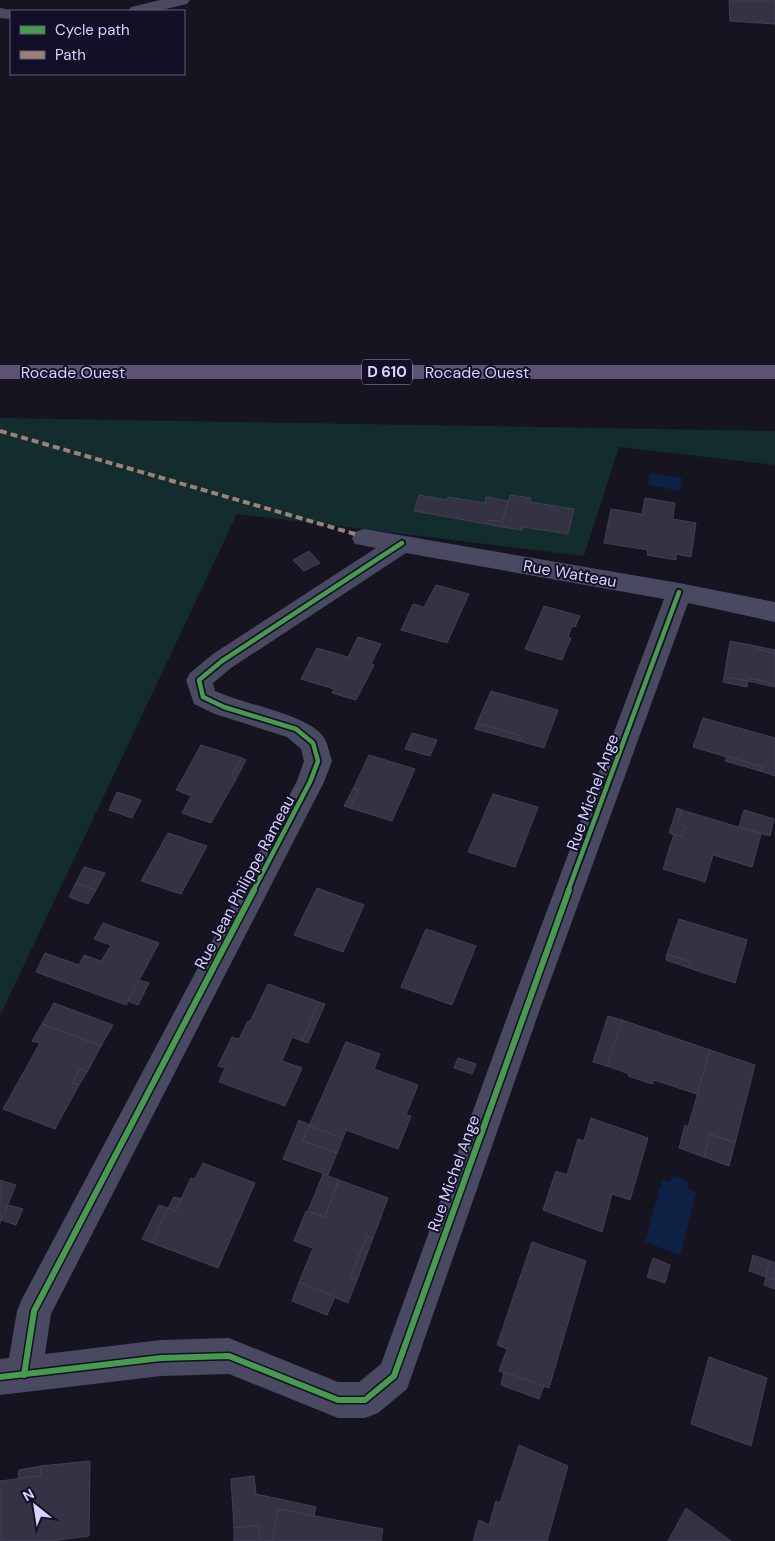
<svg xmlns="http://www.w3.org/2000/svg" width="775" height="1541" font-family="'DM Sans',sans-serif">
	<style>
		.green { fill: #132c2d }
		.water { fill: #0d2144 }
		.building { fill: #343243; stroke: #433f54 }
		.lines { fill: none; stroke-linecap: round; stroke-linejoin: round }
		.street { fill: #4a4962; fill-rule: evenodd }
		.primary { fill: #5e5373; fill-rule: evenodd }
		.quiet { stroke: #9e8076; stroke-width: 4; stroke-dasharray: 7 4; stroke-linecap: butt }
		.cycleway-far1-casing { stroke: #130f26; stroke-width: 8 }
		.cycleway-casing { stroke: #130f26; stroke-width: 9 }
		.cycleway-far1 { stroke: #469c4c; stroke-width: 4.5 }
		.cycleway { stroke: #469c4c; stroke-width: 6 }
		.labels { text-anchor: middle; stroke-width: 4; stroke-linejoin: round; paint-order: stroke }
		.shield { fill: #130f26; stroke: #9e99be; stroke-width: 1 }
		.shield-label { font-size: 15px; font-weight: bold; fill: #d9d4ff }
		.street-label { font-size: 16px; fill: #d9d4ff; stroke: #130f26 }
	</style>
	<rect width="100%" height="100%" fill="#161421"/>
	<!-- green -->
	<path class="green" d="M0,418l775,13v34l-156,-18 -35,109 -347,-42 -237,502z"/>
	<!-- water -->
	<g class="water">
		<path d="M650,473l32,5 -2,13 -32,-6z"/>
		<path d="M678,1176l9,5 2,8 7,3 -16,63 -35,-13 17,-62 7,2 4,-5z"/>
	</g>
	<!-- building -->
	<g class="building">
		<path d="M729,0h46v24l-45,-3z"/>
		<path d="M419,495l28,5 1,-3 37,6 1,-6 22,4 -5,21 -14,-2 -2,4 -73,-13z"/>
		<path d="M510,495l21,3 -1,4 44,7 -6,25 -45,-7 -1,3 -21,-3z"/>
		<path d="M645,498l30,5 -2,16 23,4 -5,34 -15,-3v6l-29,-5 1,-5 -44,-7 7,-34 31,5z"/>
		<path d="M489,520l14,2 -2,5 -14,-3z"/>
		<path d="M309,551l11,12 -16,8 -11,-11z"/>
		<path d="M436,585l33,9 -22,49 -46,-13 12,-26 11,3z"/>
		<path d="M544,606l36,10 -5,11 -3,-1 -4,11 3,1 -9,22 -37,-11z"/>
		<path d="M358,637l23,7 -10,20 3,1 -18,35 -24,-7 2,-4 -33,-10 16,-31 31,9z"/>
		<path d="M730,641l26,5v3l19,4v34l-4,-1v-3l-23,-5v3l-24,-4z"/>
		<path d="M756,646l19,4v3l-19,-4z"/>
		<path d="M724,677l24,4 -1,6 -24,-5z"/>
		<path d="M748,678l23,5v3l-23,-5z"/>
		<path d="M491,691l67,19 -14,38 -25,-7 3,-5 -45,-13z"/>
		<path d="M703,718l72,20v38l-15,-5 2,-4 -69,-20z"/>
		<path d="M477,723l45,13 -3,5 -44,-12z"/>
		<path d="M412,733l25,7 -7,16 -25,-7z"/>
		<path d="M201,745l41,13 -10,16 3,7 -24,42 -29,-10 9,-17 -15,-6z"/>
		<path d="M369,755l46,14 -23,52 -42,-13 8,-18 -5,-1z"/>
		<path d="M727,756l35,11 -2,4 -35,-10z"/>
		<path d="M242,758l4,2 -11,21 -3,-7z"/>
		<path d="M353,789l5,1 -8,18 -6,-2z"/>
		<path d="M117,792l24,8 -9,18 -23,-8z"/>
		<path d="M493,794l45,13 -23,60 -47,-15z"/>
		<path d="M677,808l5,2 -4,14 7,2 -3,11 -13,-4z"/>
		<path d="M682,810l79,24 -9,33 -39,-12 -8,27 -42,-13 11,-35 8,3 3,-11 -7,-2z"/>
		<path d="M744,810l30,9 -4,17 -31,-9z"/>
		<path d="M168,833l39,13 -26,48 -40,-13z"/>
		<path d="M84,867l21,6 -9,17 -20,-7z"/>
		<path d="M76,883l20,7 -8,14 -19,-7z"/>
		<path d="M317,888l47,17 -21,47 -49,-17z"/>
		<path d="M679,919l68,21 -12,43 -46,-15 2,-6 -24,-8z"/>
		<path d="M103,923l56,20 -33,62 -90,-33 9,-19 34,12 5,-10 17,6 10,-16 -17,-6z"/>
		<path d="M426,929l50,17 -24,59 -51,-18z"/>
		<path d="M667,954l24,8 -2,6 -23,-8z"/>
		<path d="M139,980l10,3 -11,22 -10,-4z"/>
		<path d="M268,984l51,18 -17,39 -10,-4 -10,24 20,7 -17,38 -66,-24 6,-14 -7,-2 14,-29 7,2 9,-18 2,1z"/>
		<path d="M319,1002l6,2 -17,39 -6,-2z"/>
		<path d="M54,1003l59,22 -12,21 -59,-22z"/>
		<path d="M608,1016l14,4 -15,46 -14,-4z"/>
		<path d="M622,1020l88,30 -13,44 -43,-14 -2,4 -24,-8 1,-2 -22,-8z"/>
		<path d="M42,1024l59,22 -14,26 -7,-3 -8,14 7,2 -24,44 -52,-20 37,-66 -8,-2z"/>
		<path d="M346,1042l34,12 -6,15 44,16 -12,30 5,1 -13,33 -52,-19 -3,8 -34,-12z"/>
		<path d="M710,1050l45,15 -20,78 -25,-9 -6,23 -25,-9 6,-23 3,2z"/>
		<path d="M458,1058l18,6 -4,10 -18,-6z"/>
		<path d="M80,1069l7,3 -8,13 -7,-2z"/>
		<path d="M591,1118l57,20 -18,62 -18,-6 -10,38 -59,-22 13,-39 11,4 11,-36 6,2z"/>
		<path d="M299,1120l11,5 -7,16 34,12 -9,22 -45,-16z"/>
		<path d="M309,1126l34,12 -6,15 -34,-12z"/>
		<path d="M710,1134l25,9 -6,23 -25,-9z"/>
		<path d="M203,1163l52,20 -37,85 -66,-25 16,-35 7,4 16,-34 4,1z"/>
		<path d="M323,1174l16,6 -14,37 -17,-6z"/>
		<path d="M0,1180l16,5 -16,38z"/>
		<path d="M339,1180l49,18 -15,40 -6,-2 -17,42 7,2 -9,23 -49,-21 14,-34 -19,-7 12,-30 19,6z"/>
		<path d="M174,1197l7,2 -6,13 -7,-4z"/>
		<path d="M8,1205l15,4 -7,16 -15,-5z"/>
		<path d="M159,1205l9,3 -16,35 -10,-4z"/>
		<path d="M367,1236l6,2 -16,42 -7,-2z"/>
		<path d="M532,1242l54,19 -37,127 -50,-17 8,-22 -10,-4z"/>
		<path d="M753,1255l17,6 -4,16 -17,-6z"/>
		<path d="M653,1258l17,7 -5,18 -18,-6z"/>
		<path d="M770,1261l5,2v17l-9,-3z"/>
		<path d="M766,1277l9,3v9l-11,-4z"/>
		<path d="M299,1282l36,15 -8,18 -35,-14z"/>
		<path d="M709,1357l58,21 -16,68 -60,-22z"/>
		<path d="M504,1372l40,14 -5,13 -38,-14z"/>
		<path d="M519,1445l49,21 -21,75h-74l6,-21 10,5 7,-24 4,2z"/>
		<path d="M90,1461l-1,75 -37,5h-52v-60l40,-5 1,-10z"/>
		<path d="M41,1466l-1,10 -22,2 1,-8z"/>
		<path d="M254,1476l2,18 60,13 -2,9 -36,-7 -6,32h-12l-1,-16 -25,3 -3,-49z"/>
		<path d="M686,1508l45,33h-63z"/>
		<path d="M278,1509l105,20 -2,12h-109z"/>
		<path d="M259,1525l1,16h-26v-13z"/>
	</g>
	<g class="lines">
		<!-- street -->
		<g class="street">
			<path d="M160,0h30l-3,4 -30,7h-29l3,-4z"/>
			<path d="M0,8l18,3h-7v8l-11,-1z"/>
			<path d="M364,529l315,54 96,19v20l-87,-19 -148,406 -133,380 -29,24 -13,5h-27l-109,-44 -68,2 -161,19v-36l9,-1 8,-47 5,-12 275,-518 7,-20 -3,-12 -14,-12 -72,-23 -21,-10 -8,-24 4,-7 23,-19 163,-106 -21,-4 -3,-6 3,-6zM406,553l258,46 -154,410 -129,355 -22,18h-21l-109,-44 -68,2 -116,14 6,-40 273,-532 8,-21c-3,-8 -4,-19 -10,-26 -17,-21 -79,-31 -107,-44l-2,-8 18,-15z"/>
		</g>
		<!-- primary -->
		<rect class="primary" x="0" y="365" width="775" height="14"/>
		<!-- quiet -->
		<path class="quiet" d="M0,431l355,103"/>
		<!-- cycleway-far1 casing -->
		<g class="cycleway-far1-casing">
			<g id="cycleway-far1">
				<path d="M253,891l57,-109 8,-21 -5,-18 -17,-14 -72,-22 -21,-10 -4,-17 23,-19 180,-118"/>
				<path d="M568,891l111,-299"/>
			</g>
		</g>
		<!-- cycleway casing -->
		<g class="cycleway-casing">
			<g id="cycleway">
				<path d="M24,1375l10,-64 220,-421"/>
				<path d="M0,1377l161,-19 68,-2 109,44h27l29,-24 175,-486"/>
			</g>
		</g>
		<!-- cycleway-far1 -->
		<use href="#cycleway-far1" class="cycleway-far1"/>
		<!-- cycleway -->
		<use href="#cycleway" class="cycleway"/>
	</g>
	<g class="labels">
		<!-- shield labels -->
		<rect class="shield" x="362" y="359.5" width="50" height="25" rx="4"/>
		<g class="shield-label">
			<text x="387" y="377">D 610</text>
		</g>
		<!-- street labels -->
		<g class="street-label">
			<text x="73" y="378">Rocade Ouest</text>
			<text x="477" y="378">Rocade Ouest</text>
			<text transform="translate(570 573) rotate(10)" y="6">Rue Watteau</text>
			<text transform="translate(592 792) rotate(-70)" y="6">Rue Michel Ange</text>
			<text transform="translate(244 882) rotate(-62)" y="6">Rue Jean Philippe Rameau</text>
			<text transform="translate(453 1173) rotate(-70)" y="6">Rue Michel Ange</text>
		</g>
	</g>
	<!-- legend -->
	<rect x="10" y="10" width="175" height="65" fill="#130f26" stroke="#625e7d"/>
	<rect x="20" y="26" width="25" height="8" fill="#469c4c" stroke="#625e7d"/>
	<text x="55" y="35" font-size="15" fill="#d9d4ff">Cycle path</text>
	<rect x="20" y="51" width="25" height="8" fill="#9e8076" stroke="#625e7d"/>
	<text x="55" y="60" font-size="15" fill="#d9d4ff">Path</text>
	<!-- north arrow -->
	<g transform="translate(35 1506) rotate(330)" stroke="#130f26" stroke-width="4" paint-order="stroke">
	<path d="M0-4L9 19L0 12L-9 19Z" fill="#d9d4ff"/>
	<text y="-8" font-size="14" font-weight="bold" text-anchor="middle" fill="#d9d4ff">N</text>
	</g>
</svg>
